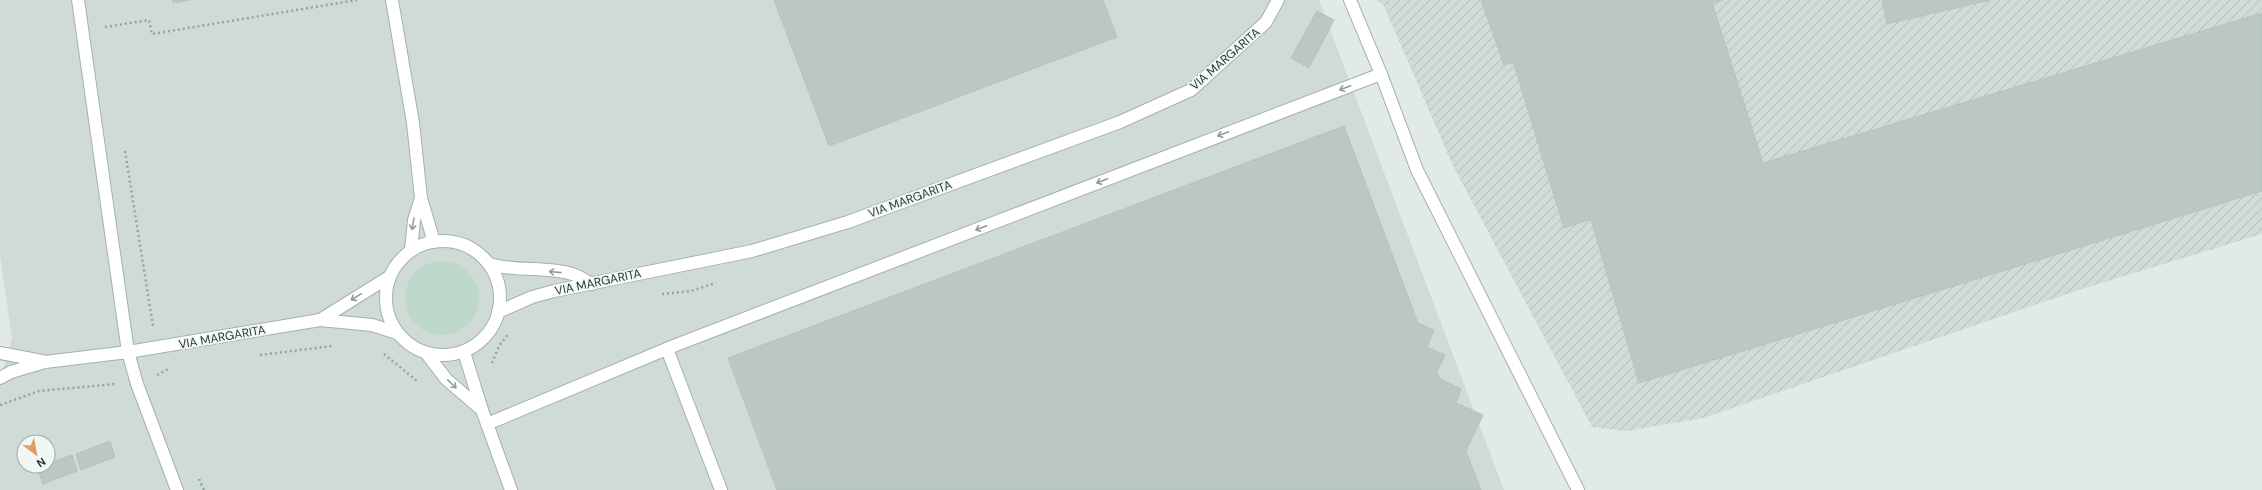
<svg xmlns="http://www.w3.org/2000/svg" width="2262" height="490" font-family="'DM Sans',sans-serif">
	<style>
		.built { fill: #d0dad7; fill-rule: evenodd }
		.industrial { fill: url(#industrial-furrows) }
		.grass { fill: #bdd9c9 }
		.building { fill: #bac7c4; stroke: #b5c3bf }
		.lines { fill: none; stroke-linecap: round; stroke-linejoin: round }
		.lane-casing { stroke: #a5b1af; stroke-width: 14 }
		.path { stroke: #85aaa5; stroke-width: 2.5; stroke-dasharray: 2 3; stroke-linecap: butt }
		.lane { stroke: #fff; stroke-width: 12 }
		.oneway { stroke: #929c9b }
		.labels { text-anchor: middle; stroke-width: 3.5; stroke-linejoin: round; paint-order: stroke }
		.street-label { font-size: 12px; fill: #243937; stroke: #f1f7f5 }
	</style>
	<defs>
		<pattern id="industrial-furrows" width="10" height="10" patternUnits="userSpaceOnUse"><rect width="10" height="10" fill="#d0dad7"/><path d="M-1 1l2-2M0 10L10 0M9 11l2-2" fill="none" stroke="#b2bcb9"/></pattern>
	</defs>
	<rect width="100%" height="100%" fill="#e1eae8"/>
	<!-- built -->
	<path class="built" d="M0,0h1319l185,490h-1504v-110l12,-42 -12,-83zM24,442h24v24h-24z"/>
	<!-- industrial -->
	<path class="industrial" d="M1378,0h884v234l-180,55 -379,129 -77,13 -34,-4 -139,-261 -69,-160z"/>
	<!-- grass -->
	<circle class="grass" cx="442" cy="298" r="37"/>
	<!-- building -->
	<g class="building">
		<path d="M173,0h17l-17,3z"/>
		<path d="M774,0h329l14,37 -288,109z"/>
		<path d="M1481,0h242l-219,65z"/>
		<path d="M1882,0h108l-103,24z"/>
		<path d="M1712,3l51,160 499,-150v178l-623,192 -48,-164 -27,9 -51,-167z"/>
		<path d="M1317,11l17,9 -25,48 -18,-10z"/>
		<path d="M1344,126l74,197 16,7 -7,17 18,8 -8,17 2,6 22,11 -5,14 27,12 -17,36 15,39h-704l-49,-132z"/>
		<path d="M110,441l5,16 -34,13 -5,-16z"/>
		<path d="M72,455l5,16 -34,13 -6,-16 11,-2v-2z"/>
	</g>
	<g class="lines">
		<!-- lane casing -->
		<g class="lane-casing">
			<g id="lane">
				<path d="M78,0l50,352 9,32 40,106"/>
				<path d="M392,0l21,123 8,75 13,44"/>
				<path d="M1350,0l31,74 36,96 161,320"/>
				<circle cx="443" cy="298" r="57"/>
				<path d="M411,250l3,-30 7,-22"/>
				<path d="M489,264c28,8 57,2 83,10 7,2 14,7 20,10"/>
				<path d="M498,312l34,-15 22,-6 198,-40 96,-29 272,-100 71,-32 75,-68 12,-22"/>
				<path d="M320,320l69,-43"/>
				<path d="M667,349l54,141"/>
				<path d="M464,352l18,58 29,80"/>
				<path d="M0,353l42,8"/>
				<path d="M427,354l19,25 36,31"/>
				<path d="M0,378l11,-6 34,-10 83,-10 192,-32 52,5 25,8"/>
				<path d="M487,424l189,-79 705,-271"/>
			</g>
		</g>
		<!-- path -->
		<g class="path">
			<path d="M105,27l44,-7 3,14 205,-34"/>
			<path d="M125,151l28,175"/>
			<path d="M662,294l29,-3 25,-8"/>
			<path d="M384,354l33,27"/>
			<path d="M260,355l72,-9"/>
			<path d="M492,363l7,-17 10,-13"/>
			<path d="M157,375l11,-6"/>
			<path d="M0,405l39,-14 76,-7"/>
			<path d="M199,479l5,11"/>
		</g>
		<!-- lane -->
		<use href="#lane" class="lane"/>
	</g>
	<!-- one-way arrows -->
	<defs><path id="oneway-shaft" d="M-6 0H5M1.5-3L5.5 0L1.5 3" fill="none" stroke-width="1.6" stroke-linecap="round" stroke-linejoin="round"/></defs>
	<g class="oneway">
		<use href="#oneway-shaft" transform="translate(1345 88) rotate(159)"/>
		<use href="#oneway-shaft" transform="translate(1223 134) rotate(159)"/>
		<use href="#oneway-shaft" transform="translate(1102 181) rotate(159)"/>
		<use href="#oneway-shaft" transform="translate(413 224) rotate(99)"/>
		<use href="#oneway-shaft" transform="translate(981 228) rotate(159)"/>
		<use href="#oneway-shaft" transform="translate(555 272) rotate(-174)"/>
		<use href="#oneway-shaft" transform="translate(356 297) rotate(149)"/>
		<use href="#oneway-shaft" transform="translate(452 384) rotate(44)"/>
	</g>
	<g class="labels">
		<!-- street labels -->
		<g class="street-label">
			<text transform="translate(1225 59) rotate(-41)" y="4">VIA MARGARITA</text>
			<text transform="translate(910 199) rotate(-20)" y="4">VIA MARGARITA</text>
			<text transform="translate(598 282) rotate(-12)" y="4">VIA MARGARITA</text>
			<text transform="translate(222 337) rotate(-10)" y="4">VIA MARGARITA</text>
		</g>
	</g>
	<!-- north arrow -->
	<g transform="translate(36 454) rotate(148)"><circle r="19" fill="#f1f7f5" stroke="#9faba9"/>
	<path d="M0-3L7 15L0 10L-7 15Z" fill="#e19a68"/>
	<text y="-6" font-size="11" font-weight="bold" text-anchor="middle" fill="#243937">N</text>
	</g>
</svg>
